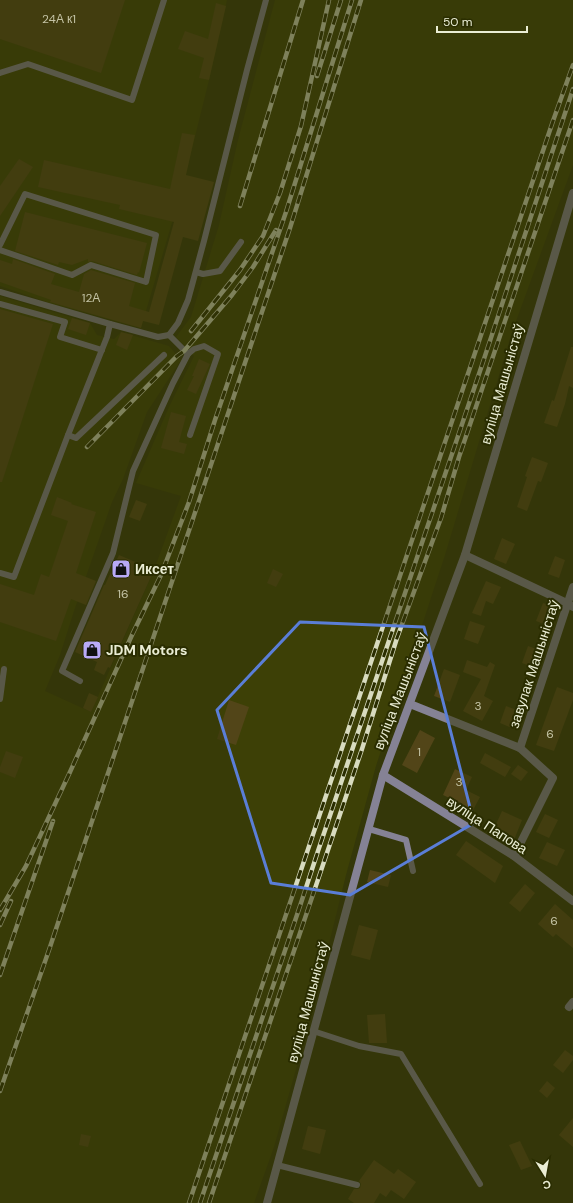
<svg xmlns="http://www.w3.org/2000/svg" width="573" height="1203" font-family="'DM Sans',sans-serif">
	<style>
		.built { fill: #3d4006 }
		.building { fill: #524518 }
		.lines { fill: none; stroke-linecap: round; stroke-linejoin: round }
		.service { stroke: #858295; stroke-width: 6 }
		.minor { stroke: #858295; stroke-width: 8 }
		.rail-casing { stroke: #d8dbbf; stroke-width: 4.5 }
		.rail { stroke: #2a2d00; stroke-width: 3; stroke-dasharray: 9; stroke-linecap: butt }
		.marked { fill: none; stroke: #5a7ed7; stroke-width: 3; stroke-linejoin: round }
		.labels { text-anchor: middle; stroke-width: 4; stroke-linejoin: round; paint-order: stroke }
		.number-label { font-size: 12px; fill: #c4c3a5 }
		.street-label { font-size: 14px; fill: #eaedd4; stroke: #2a2d00 }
		.poi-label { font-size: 14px; font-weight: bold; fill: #eaedd4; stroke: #2a2d00; text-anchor: start }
	</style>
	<rect width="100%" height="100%" fill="#343709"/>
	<!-- built -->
	<g class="built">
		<path d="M0,0h227l-18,80 -26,105 -42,143 -91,-25 -50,-17z"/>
		<path d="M275,0h298v165l-62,170 -66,220 -69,211 -30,109 -35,141 -37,131 -20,56h-254v-907l90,27 7,12 17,4 7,-7 48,14 12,14 -34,52 -24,67 -11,23 -38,109 -14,44 -15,36 46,21 63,-142 27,-74 -45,-13 33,-76 25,-51 -18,-19 15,-20 28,-92 19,-85z"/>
	</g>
	<!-- building -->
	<g class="building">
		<path d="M0,0h125l-24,73 -101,-34z"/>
		<path d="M216,3l10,3 -17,74 -10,-2 5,-20 -26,-9 7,-18 23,8z"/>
		<path d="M182,133l13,2 -9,40 28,7 -16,59 -15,-4 -24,88 -16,-4 -2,7 -91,-26 1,-2 -51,-18v-22l12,4 1,-5 42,15 -4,10 28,8 5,-18 7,-4 44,13 -6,23 20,6 25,-90 -55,-13 1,-4 -82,-18 6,-27 126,29z"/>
		<path d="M19,159l14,8 -33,49v-30z"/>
		<path d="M25,212l122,31 -8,30 -1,-1 -1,3 -45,-14 -4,1v-3l-16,6 -13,-3 -1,3 -43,-14z"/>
		<path d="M0,309l53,15 -51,158h-2z"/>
		<path d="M72,318l18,5 -4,12 -18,-6z"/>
		<path d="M121,332l12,3 -6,15 -11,-5z"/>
		<path d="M571,347h2v41l-4,-2 -4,18 -8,23 -13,-4 8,-23 2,1z"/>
		<path d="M199,359l11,5 -14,30 -9,-4 7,-14h-2z"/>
		<path d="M171,412l15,4 -7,26 8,2 -3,10 -23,-6z"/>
		<path d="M532,457l16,6 -7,19 -3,-1 -11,30 -10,-4 10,-30 -2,-1z"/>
		<path d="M57,497l15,6 -1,1 25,8 -20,61 20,8 -10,24 -15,-6 -15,42 -56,-19v-38l34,11 7,-21 8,3 19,-56 -17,-6z"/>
		<path d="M136,500l11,4 -7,17 -11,-4z"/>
		<path d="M502,538l13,6 -9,20 -12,-5z"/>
		<path d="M119,555l35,15 -44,98 -2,-1 -4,8 -10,-5 3,-8 -22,-10 29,-67h1z"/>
		<path d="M555,556l10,4 -6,18 -11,-4z"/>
		<path d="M273,569l10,5 -7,13 -9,-4z"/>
		<path d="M486,581l15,6 -8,17 -7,-3 -5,15 -9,-3z"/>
		<path d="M543,603l13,5 -7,18 -13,-5z"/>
		<path d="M470,621l15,5 -7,18 -14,-5z"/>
		<path d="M528,646l14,5 -7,17 -13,-5z"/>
		<path d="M467,660l20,7 3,-5 5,3 -11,31 9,5 -11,20 -19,-10 18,-32 -18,-7z"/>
		<path d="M444,669l16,6 -10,27 -16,-6z"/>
		<path d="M557,687l16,6v7l-19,51 -18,-6z"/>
		<path d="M89,693l9,4 -7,15 -8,-4z"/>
		<path d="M229,700l20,7 -13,38 -19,-6z"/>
		<path d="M506,706l13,5 -7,17 -12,-5z"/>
		<path d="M420,730l15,8 -18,35 -15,-8z"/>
		<path d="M6,751l17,6 -8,21 -15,-6v-5z"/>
		<path d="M485,753l26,14 -6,10 -25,-14z"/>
		<path d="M518,765l10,7 -7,9 -10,-7z"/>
		<path d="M455,769l17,8 -6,13 14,7 -8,15 -12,-6 2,-2 -19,-9z"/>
		<path d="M502,811l20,9 -8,20 -21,-9z"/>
		<path d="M545,814l13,6 -9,18 -13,-6z"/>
		<path d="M466,841l37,25 -8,17 -39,-28z"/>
		<path d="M547,842l18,8 -8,16 -18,-8z"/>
		<path d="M370,870l21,5 -3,12 -21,-5z"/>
		<path d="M525,884l10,9 -15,19 -11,-9z"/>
		<path d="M555,904l18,16v28l-17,-14 -3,3 -15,-13z"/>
		<path d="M359,925l19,5 -8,30 -19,-5z"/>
		<path d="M385,1014l2,29h-18l-2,-28z"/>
		<path d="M565,1050l8,6v4l-10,13 -10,-8z"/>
		<path d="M547,1081l8,7 -8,10 -8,-7z"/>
		<path d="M573,1118v29l-14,-12z"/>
		<path d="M308,1126l18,4 -6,24 -18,-5z"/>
		<path d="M81,1134l10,2 -3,11 -9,-2z"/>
		<path d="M520,1141l12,25 -11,4 -12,-25z"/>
		<path d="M374,1160l20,14 4,-5 18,13 -12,17 -13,-9 -5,7 -6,-4 -6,10h-20l-6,-4 6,-10h4l2,-1 1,-4 -2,-3z"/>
	</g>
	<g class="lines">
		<!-- service -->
		<g class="service">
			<path d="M0,73l28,-9 104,36 32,-100"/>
			<path d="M0,245l25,-51 131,41 -10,47 -55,-17 -19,10 -72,-25"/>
			<path d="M196,272l7,2 17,-3 21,-29"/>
			<path d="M0,292l110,32 48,13 11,-2 9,-12 10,-23 16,-59 43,-171 19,-70"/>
			<path d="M0,304l65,18 -5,15 42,13"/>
			<path d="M188,354l6,-5 10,-3 14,8 -28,81"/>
			<path d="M68,435l8,3 88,-83"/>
			<path d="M0,573l14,4 54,-142 39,-98 3,-13"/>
			<path d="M80,681l-18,-10 51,-118 20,-82 40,-88 15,-29 -19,-19"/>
			<path d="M0,699l4,-30"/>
			<path d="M369,829l37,11 7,31"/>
			<path d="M313,1031l46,15 42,8 79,130"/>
			<path d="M277,1165l80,20"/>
		</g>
		<!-- minor -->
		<g class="minor">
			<path d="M465,555l102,48 6,4"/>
			<path d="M410,704l110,44 33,30 -39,78"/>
			<path d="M520,748l53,-161"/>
			<path d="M383,775l131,81 59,45"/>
			<path d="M569,1007l4,-5"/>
			<path d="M267,1203l116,-428 82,-220 108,-362"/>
		</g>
		<!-- rail casing -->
		<g class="rail-casing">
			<g id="rail">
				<path d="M317,76l24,-76"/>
				<path d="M240,206l63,-206"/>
				<path d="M191,331l49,-61 23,-34 17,-43 21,-67 28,-126"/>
				<path d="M87,447l90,-91 7,-5 48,-56 21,-28 23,-37"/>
				<path d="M0,910l26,-44 44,-94 62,-137 29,-60 28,-73 26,-82 71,-208 66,-212"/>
				<path d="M0,925l11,-24"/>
				<path d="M0,975l53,-154"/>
				<path d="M0,1091l49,-141 241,-722 71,-228"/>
				<path d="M189,1203l364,-1082 20,-56"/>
				<path d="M200,1203l101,-300 17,-52 164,-486 91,-276"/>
				<path d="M209,1203l153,-454 35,-111 44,-120 18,-61 114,-337"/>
			</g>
		</g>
		<!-- rail -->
		<use href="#rail" class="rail"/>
	</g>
	<!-- marked area -->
	<path d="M0 0H573V1203H0ZM300,622l124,5 50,196 -124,72 -79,-12 -54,-173z" fill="#343709" fill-opacity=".55" fill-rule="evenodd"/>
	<path class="marked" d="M300,622l124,5 50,196 -124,72 -79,-12 -54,-173z"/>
	<!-- icons -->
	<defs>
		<g id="shop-square" transform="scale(1)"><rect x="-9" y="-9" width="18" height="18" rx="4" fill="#b9aaf7" stroke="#2a2d00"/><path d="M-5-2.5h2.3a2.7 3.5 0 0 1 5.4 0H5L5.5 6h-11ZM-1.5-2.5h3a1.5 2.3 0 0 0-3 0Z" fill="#111"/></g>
	</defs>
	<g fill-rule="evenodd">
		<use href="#shop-square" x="121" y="569"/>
		<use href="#shop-square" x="92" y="650"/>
	</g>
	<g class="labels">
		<!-- number labels -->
		<g class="number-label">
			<text x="59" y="23">24А к1</text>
			<text x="91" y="302">12А</text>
			<text x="123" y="598">16</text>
			<text x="478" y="710">3</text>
			<text x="550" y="738">6</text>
			<text x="419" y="756">1</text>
			<text x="459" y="786">3</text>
			<text x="554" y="925">6</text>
		</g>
		<!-- street labels -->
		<g class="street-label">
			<text transform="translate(502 384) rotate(-74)" y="5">вуліца Машыністаў</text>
			<text transform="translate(534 664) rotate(-72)" y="5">завулак Машыністаў</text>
			<text transform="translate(400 691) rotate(-69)" y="5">вуліца Машыністаў</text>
			<text transform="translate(487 825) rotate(33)" y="5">вуліца Папова</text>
			<text transform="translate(308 1002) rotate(-75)" y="5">вуліца Машыністаў</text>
		</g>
		<!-- poi labels -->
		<g class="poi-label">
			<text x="135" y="574">Иксет</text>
			<text x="106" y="655">JDM Motors</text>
		</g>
	</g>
	<!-- north arrow -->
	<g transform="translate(545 1175) rotate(169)" stroke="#2a2d00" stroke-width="3" paint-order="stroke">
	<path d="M0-3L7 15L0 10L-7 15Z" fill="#eaedd4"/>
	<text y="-6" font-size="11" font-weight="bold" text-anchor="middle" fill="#eaedd4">С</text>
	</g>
	<!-- scale -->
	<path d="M437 26v6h90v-6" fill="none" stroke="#eaedd4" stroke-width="2"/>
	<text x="443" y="26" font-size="12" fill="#eaedd4" stroke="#2a2d00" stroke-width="3" paint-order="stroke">50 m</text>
</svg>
